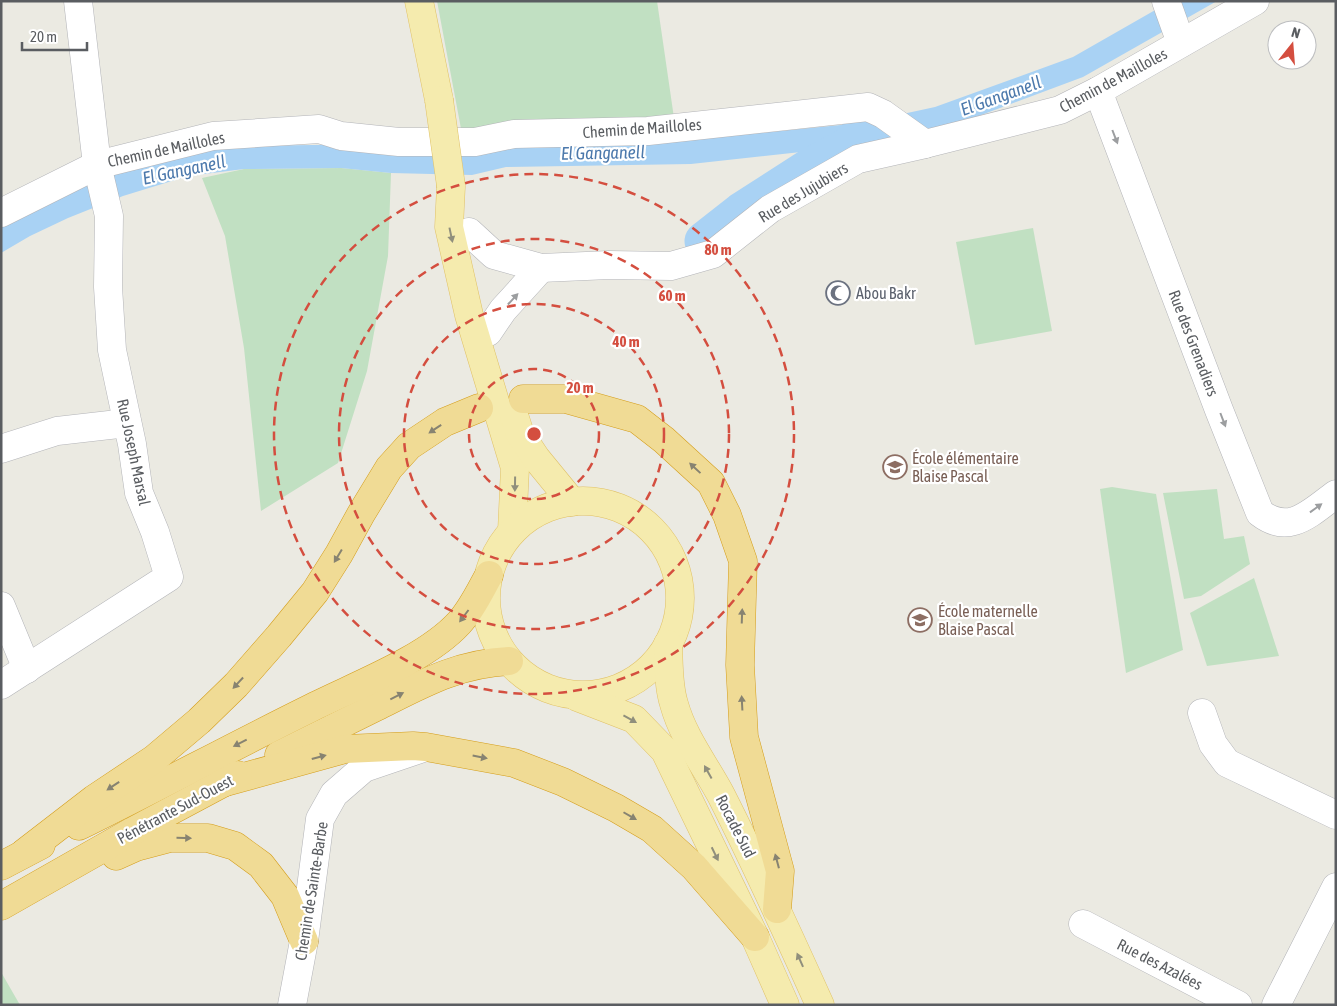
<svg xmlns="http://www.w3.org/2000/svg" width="1337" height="1006" font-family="'Asap Condensed',sans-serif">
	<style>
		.green { fill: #c1e0c2 }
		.water { fill: #a9d2f4 }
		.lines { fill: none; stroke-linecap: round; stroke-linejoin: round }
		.river { stroke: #a9d2f4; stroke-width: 39 }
		.minor-casing { stroke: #b3b4b8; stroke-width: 29 }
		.major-casing { stroke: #e0c166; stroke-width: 29 }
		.highway-casing { stroke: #d49d1a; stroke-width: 29 }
		.minor { stroke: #fff; stroke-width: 28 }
		.major { stroke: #f5ebae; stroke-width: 28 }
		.highway { stroke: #f0db95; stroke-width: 28 }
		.major-bridge-casing { stroke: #e0c166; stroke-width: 29; stroke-linecap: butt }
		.major-bridge { stroke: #f5ebae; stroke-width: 28 }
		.oneway { fill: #9c9ea0 }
		.oneway2 { fill: #908f7c }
		.oneway3 { fill: #878371 }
		.ring { fill: none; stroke: #d44e3f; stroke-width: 2.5; stroke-dasharray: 9 6 }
		.labels { text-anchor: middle; stroke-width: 4.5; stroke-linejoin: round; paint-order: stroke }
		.street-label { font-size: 16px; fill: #5a5d61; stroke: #fff }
		.worship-label { font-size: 16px; fill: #5b616d; stroke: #fff; text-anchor: start }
		.education-label { font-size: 16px; fill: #785e54; stroke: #fff; text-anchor: start }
		.water-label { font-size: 18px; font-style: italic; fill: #4c79ac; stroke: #fff }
		.centre { fill: #d44e3f; stroke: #fff; stroke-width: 2.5 }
		.ring-label { font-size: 15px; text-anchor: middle; font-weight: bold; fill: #d44e3f; stroke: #fff; stroke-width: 4.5; stroke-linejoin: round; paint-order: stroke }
	</style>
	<rect width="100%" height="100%" fill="#ebeae2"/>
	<!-- green -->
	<g class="green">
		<path d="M437,1h220l17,117 -212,16z"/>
		<path d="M341,168l50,5 -3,83 -21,115 -29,92 -77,48 -17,-163 -19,-112 -23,-58 42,-9z"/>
		<path d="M1033,228l19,103 -77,14 -19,-103z"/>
		<path d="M1112,487l44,7 27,156 -57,23 -26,-184z"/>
		<path d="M1217,489l7,50 20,-3 6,28 -49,32 -17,3 -21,-106z"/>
		<path d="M1254,578l25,78 -72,10 -17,-53z"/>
		<path d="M1,972l19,33h-19z"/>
	</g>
	<!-- water -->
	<path class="water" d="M1171,1h46l-134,76 -142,53 -76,15 -174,19 -185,3 -34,8 -81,-2 -50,-5 -97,1 -56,7 -65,20 -55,22 -38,18 -29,17v-26c56,-33 118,-57 180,-73 20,-4 41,-5 61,-8l447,-6 172,-17 74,-16 138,-50z"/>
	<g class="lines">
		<!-- river -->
		<path class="river" d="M704,241l37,-29 70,-45 39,-21 12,-15"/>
		<!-- minor casing -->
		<g class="minor-casing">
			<g id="minor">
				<path d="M1166,1l15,42"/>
				<path d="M1098,91l121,319 41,103c30,23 51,-1 76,-19"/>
				<path d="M1,213l96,-48 116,-29 106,-7 22,7 58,6h76l39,-8 134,-3 220,-24 15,7 42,30 135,-34 38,-19 157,-90"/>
				<path d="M469,232l25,23 47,13 68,-3 62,1 42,-12 57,-45 88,-50 67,-15"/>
				<path d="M488,332l15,-22 38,-42"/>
				<path d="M1,449l56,-18 70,-8"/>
				<path d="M1,606l26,63"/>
				<path d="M1,685l168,-108 -14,-45 -16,-39 -7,-49 -20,-94 -4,-63 1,-71 -12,-51 -19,-164"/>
				<path d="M1202,713l11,31 14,19 109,52"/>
				<path d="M1083,924l155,81"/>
				<path d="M292,1005l12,-64 16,-122 14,-25 30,-26 56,-19"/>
				<path d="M1276,1005l60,-118"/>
			</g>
		</g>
		<!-- major casing -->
		<g class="major-casing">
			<g id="major">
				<path d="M419,1l20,99"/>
				<path d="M451,186l-2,41 20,88 46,153 -3,63"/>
				<path d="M514,415l6,19 16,24 36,44"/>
				<circle cx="583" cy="598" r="97"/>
				<path d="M668,644c1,20 0,41 6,60 9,33 31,61 47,91 35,69 67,139 99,210"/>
				<path d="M577,697l57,22 31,32 90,186 30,68"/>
			</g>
		</g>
		<!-- highway casing -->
		<g class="highway-casing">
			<g id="highway">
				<path d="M523,399h43l71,20 27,21 47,43 16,32 16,46 -3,104 4,72 36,134 -3,38"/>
				<path d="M279,755c32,-16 64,-32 97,-48 46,-23 80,-43 133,-46"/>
				<path d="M222,783l123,-34 68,-3 13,1 88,16 49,19 53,26 36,21 42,38 61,70"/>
				<path d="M79,826c77,-38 153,-79 230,-117 45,-23 116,-49 150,-86 13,-14 21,-32 30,-48"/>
				<path d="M24,853l70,-54 60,-40 45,-38 37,-36 43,-49 36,-44 24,-38 22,-40 28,-46 20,-22 36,-24 34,-14"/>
				<path d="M116,856l20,-9 34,-9h38l27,8 26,19 24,31 19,45"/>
				<path d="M1,866l40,-21"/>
				<path d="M1,906l132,-75 105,-56"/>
			</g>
		</g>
		<!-- minor -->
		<use href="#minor" class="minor"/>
		<!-- major -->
		<use href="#major" class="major"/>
		<!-- highway -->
		<use href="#highway" class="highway"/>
		<!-- major-bridge casing -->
		<g class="major-bridge-casing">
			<path id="major-bridge" d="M439,100l12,86"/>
		</g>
		<!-- major-bridge -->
		<use href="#major-bridge" class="major-bridge"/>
	</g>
	<!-- one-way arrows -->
	<defs><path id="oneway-solid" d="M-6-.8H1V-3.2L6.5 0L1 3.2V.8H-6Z" transform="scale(1.25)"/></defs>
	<g class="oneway">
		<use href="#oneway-solid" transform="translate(1115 137) rotate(69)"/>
		<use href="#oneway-solid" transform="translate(513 299) rotate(-47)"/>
		<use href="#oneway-solid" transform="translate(1223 420) rotate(69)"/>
		<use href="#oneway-solid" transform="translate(1316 508) rotate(-36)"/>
	</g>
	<g class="oneway2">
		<use href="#oneway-solid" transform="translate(451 235) rotate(78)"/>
		<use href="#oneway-solid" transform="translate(515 484) rotate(91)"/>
		<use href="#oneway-solid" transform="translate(630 719) rotate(29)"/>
		<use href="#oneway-solid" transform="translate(708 772) rotate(-119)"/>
		<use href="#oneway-solid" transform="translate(715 854) rotate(64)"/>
		<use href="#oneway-solid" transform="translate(800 960) rotate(-114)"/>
	</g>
	<g class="oneway3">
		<use href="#oneway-solid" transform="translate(435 429) rotate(146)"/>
		<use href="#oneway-solid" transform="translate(695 468) rotate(-137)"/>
		<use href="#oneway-solid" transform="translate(338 556) rotate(121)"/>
		<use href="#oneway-solid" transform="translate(464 616) rotate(127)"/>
		<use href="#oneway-solid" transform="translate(742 616) rotate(-88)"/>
		<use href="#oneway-solid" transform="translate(238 683) rotate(133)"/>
		<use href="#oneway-solid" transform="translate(397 696) rotate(-27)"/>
		<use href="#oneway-solid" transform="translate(742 703) rotate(-93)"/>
		<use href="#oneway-solid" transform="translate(240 743) rotate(153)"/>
		<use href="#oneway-solid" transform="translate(319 757) rotate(-15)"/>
		<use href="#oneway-solid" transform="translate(480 757) rotate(11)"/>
		<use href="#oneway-solid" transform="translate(113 786) rotate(146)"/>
		<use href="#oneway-solid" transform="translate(630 816) rotate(30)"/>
		<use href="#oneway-solid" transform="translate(184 838) rotate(1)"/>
		<use href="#oneway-solid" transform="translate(777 861) rotate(-105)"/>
	</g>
	<!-- distance rings -->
	<g class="ring">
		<circle cx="534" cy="434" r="65"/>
		<circle cx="534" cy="434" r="130"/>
		<circle cx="534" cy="434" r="195"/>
		<circle cx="534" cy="434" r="260"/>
	</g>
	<!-- icons -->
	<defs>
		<g id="mosque-ring" transform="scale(1.25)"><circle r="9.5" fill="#fff" stroke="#6b7280" stroke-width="1.5"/><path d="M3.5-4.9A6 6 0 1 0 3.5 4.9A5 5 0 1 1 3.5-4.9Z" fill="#6b7280"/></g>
		<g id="school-ring" transform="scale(1.25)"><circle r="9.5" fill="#fff" stroke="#8d6e63" stroke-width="1.5"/><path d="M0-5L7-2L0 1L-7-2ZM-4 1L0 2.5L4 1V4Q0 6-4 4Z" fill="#8d6e63"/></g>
	</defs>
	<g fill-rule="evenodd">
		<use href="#mosque-ring" x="838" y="293"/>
		<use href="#school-ring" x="895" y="467"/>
		<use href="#school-ring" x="920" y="620"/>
	</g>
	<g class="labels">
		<!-- street labels -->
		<g class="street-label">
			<text transform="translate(1113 80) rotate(-28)" y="6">Chemin de Mailloles</text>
			<text transform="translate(642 128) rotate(-4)" y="6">Chemin de Mailloles</text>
			<text transform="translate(166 149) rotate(-12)" y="6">Chemin de Mailloles</text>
			<text transform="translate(803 192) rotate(-31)" y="6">Rue des Jujubiers</text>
			<text transform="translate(1194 343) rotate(69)" y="6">Rue des Grenadiers</text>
			<text transform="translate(134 452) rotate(78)" y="6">Rue Joseph Marsal</text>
			<text transform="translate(175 809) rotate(-28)" y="6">Pénétrante Sud-Ouest</text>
			<text transform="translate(736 826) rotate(63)" y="6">Rocade Sud</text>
			<text transform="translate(311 891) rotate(-81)" y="6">Chemin de Sainte-Barbe</text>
			<text transform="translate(1160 964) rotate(27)" y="6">Rue des Azalées</text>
		</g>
		<!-- worship labels -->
		<g class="worship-label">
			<text x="856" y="299">Abou Bakr</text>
		</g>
		<!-- education labels -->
		<g class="education-label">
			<text x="912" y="464">École élémentaire<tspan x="912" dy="18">Blaise Pascal</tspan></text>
			<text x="938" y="617">École maternelle<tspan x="938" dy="18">Blaise Pascal</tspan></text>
		</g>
		<!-- water labels -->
		<g class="water-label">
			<text transform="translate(1001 96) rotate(-20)" y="6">El Ganganell</text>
			<text transform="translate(603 153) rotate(-1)" y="6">El Ganganell</text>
			<text transform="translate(184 170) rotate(-12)" y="6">El Ganganell</text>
		</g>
	</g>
	<circle cx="534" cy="434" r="8" class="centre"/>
	<g class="ring-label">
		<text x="718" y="255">80 m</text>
		<text x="672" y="301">60 m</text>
		<text x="626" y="347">40 m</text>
		<text x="580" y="393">20 m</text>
	</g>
	<!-- border -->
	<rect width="1337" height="1006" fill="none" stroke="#5a5d61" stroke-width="5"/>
	<!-- north arrow -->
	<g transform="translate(1292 45) rotate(17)"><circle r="24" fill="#ffffff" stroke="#bdbec0"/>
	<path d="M0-4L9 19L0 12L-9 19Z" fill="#d44e3f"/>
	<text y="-8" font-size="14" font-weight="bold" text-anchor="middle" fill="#5a5d61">N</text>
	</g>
	<!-- scale -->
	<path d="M22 42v8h65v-8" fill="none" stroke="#5a5d61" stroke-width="2.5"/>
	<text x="30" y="42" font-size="15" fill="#5a5d61" stroke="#ffffff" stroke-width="4" paint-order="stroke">20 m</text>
</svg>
